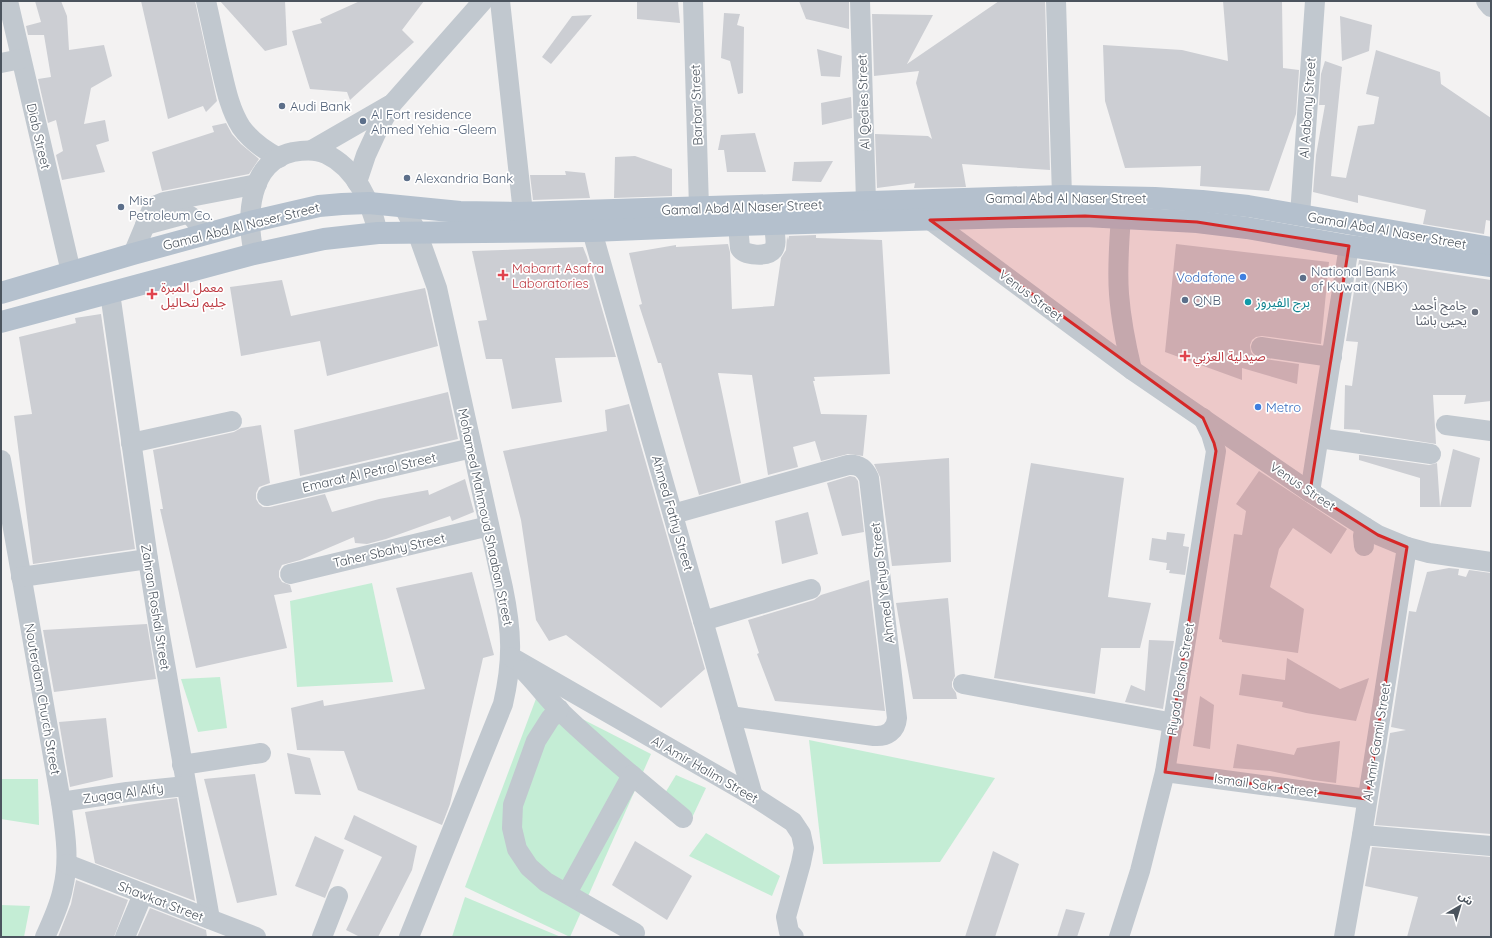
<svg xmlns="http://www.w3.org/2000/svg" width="1492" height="938" font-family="Quicksand,'Noto Sans Arabic',sans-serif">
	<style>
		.green { fill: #c4edd5 }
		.building { fill: #ccced3 }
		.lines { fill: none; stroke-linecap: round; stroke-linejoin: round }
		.minor { stroke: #c1c8cf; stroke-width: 20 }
		.major { stroke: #b4c0cd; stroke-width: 22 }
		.marked { fill: #d62828; fill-opacity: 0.2; stroke: #d62828; stroke-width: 3; stroke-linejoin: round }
		.service-dot { fill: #5c6f8a; stroke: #fff; stroke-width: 1.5 }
		.health-dot { fill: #e0444e; stroke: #fff; stroke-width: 1.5 }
		.shop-dot { fill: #3f7fe0; stroke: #fff; stroke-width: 1.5 }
		.culture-dot { fill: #0f9aa8; stroke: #fff; stroke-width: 1.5 }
		.worship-dot { fill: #6b7280; stroke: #fff; stroke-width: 1.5 }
		.labels { text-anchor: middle; stroke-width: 3.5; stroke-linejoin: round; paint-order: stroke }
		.street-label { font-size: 13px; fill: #4b545e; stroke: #fff }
		.service-label { font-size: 13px; fill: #4e5e75; stroke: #fff; text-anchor: start }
		.health-label { font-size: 13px; fill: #be3a42; stroke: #fff; text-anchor: start }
		.shop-label { font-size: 13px; fill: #366cbe; stroke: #fff; text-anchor: end }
		.culture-label { font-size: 13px; fill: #0d838f; stroke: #fff; text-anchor: start }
		.worship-label { font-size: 13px; fill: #5b616d; stroke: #fff; text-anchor: end }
	</style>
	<rect width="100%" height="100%" fill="#f3f2f2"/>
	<!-- green -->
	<g class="green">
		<path d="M372,583l21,99 -96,5 -7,-86z"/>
		<path d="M220,677l7,51 -29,4 -17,-53z"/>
		<path d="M537,696l114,58 -81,183 -105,-50z"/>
		<path d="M809,740l186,38 -55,84 -117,2z"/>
		<path d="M676,775l30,13 -17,36 -33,-16z"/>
		<path d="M1,779h37l1,46 -38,-6z"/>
		<path d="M706,833l74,43 -8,20 -83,-40z"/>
		<path d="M465,897l96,40h-109z"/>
		<path d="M1,905l29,1 -6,31h-23z"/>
	</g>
	<!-- building -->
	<g class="building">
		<path d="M35,1h26l6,15 2,34 35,-5 8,31 -21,12 -7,36 21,-4 4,21 -13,4 9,27 -43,8 -6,-25 7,-4 -7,-31 -8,3 -10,-44 13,-2 -7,-42h-16l-2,-9 15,-4z"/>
		<path d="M141,1h54l22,100 -11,11 -3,-6 -35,13z"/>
		<path d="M220,1h65l2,44 -22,6z"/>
		<path d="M360,1h64l-22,29 12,12 -64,58 -3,-8 -37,-3 -18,-58 30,-8 -2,-4z"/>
		<path d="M637,1h41l2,22 -43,-4z"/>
		<path d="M799,1h50v28l-43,-10z"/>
		<path d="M999,1h46l5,169 -88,-6 4,23 -52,1 1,-5 -38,5 -2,-54 53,2 4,3 -16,-56 3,-12 -45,5 -2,-62 61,1 -26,49z"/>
		<path d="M1223,1h59l1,67 16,2 -3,44 -27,77 -69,-5 1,-20 -76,2 -20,-67 -2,-56 79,5 46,11z"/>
		<path d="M724,13l16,1 -3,11 7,2 -1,66 -5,1 -8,-33 -9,-3z"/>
		<path d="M592,15l-41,49 -9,-7 30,-41z"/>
		<path d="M1340,16l32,9 -3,26 -27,10z"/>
		<path d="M817,49l25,7 -2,21 -19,-1z"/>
		<path d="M1376,50l64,22 1,12 50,34v103l-5,-1 -2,14 -61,-10 3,-14 -68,-15v8l-45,-11 3,-37 9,-50h-6l2,-31 4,-13 17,6 -11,109 15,2 12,-52 16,-2 5,-27 -13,-3z"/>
		<path d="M851,97l1,21 -30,7 -1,-22z"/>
		<path d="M226,123l6,11 9,10 18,15 -10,15 -87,17 -10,-39 62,-20 -2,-6z"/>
		<path d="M755,133l11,39h-39l-3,-22h-6l3,-15z"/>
		<path d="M635,156l37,13v27l-58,2 1,-41z"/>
		<path d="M833,161l-12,21 -29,-1 2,-19z"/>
		<path d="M565,171l20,2 5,25 -57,2 -3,-25h36z"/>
		<path d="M816,235v3l66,2 8,134 -76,3 1,4h-2l8,33 46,1 -4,41 -15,-2 -27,7 -6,-20 -22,6 5,20 -30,8 -16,-100 -34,-2 23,110 -42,12 -38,-132h-3l-19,-58 3,-1 -13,-51 47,-8v2l52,-3 2,8 2,57 42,-3 7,-48 5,-8 1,-14 1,4 1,-4z"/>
		<path d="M1176,244l153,18 -8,82 -59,-8 -6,1 -4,3 -2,5 1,7 3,4 5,2 40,6 -2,20 -55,-16v12l-77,-28z"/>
		<path d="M583,247l4,10 29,100 -61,1 7,44 -50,7 -10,-50h-16l-8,-38 9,-1 -15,-69z"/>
		<path d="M1359,260l132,20v121l-27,3 2,-9h-33l3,49 -76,-12v-2l-16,-1 1,-44 7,1 6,-44 -12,-1z"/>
		<path d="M282,280l9,36 134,-28 13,58 -111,30 -7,-35 -79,15 -11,-69z"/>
		<path d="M101,314l34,235 -102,15 -19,-148 18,-2 -13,-77 57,-14 -1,-5z"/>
		<path d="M448,392l10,47 -158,37 -6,-46z"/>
		<path d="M629,404l76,265 -44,39 -95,-73 -17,6 -13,-21 -15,-100 -18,-69 104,-20 -2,-21z"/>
		<path d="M261,425l9,58 -11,4 -3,6v6l3,5 4,3h7l55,-13 7,18 47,-13 49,-9 1,5 36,-16 9,33 -22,9 -2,-5 -64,23 -19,5 -12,-1 -1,-6 -54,23 -18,5 -3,6v6l3,5 8,3 2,7 -18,3 13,53 -91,20 -36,-159h3l-10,-59 81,-18 7,-4z"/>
		<path d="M1453,449l27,9 -9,49h-31z"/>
		<path d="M1359,455l70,10 8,-2 3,44h-20v-29l-61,-18z"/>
		<path d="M949,458l2,104 -59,4 -12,-89 -6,-13z"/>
		<path d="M1031,463l93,15 -16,119 43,6 -11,45h-39l-6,46 -101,-16z"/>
		<path d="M1259,471l88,58 -16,25 -38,-26 -14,21 -9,38 34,22 -6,44 -76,-11v-2l-3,-1 15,-105 8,1 4,-24 -10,-7z"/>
		<path d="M850,476l5,1 3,4 6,51 -22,4 -15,-53z"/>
		<path d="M808,512l10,42 -36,10 -7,-43z"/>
		<path d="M1167,532l18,2 -2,12 6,1 -4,28 -16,-2 1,-3h-4l1,-7 -18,-3 3,-22 14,2z"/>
		<path d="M1449,568l10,1 -1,6 8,2 3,-7 22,3v261l-116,-9 15,-92 16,-3 -15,-3 18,-116 7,1 11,-40z"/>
		<path d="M472,572l22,83 -11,3 -33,146 -8,21 -84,-35 -14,-39 -47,-1 -6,-42 32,-8 1,6 101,-17 -29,-101z"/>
		<path d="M869,580l16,131 -110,-10 -18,-47 2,-1 -11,-33 66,-20 7,-5z"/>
		<path d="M948,598l7,78 -3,6v5l4,6 1,6h-44l-17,-96z"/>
		<path d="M147,624l9,55 -102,13 -11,-62z"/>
		<path d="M1149,640l25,1 -11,68 -38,-7 6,-17 14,6z"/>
		<path d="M1287,658l53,31 29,-11 -13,43 -50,-8 -24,-6 1,-5 -44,-7 3,-21 43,6z"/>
		<path d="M1200,696l14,9 -4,44 -17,-3z"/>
		<path d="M106,718l7,59 -43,10 -11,-65z"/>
		<path d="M1340,741l-4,42 -23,-3 -43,-9 -37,-3 4,-24 57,11 3,-7z"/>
		<path d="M287,753l23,5 11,37 -26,-1z"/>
		<path d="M255,774l22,121 -40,8 -33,-124z"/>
		<path d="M177,798l18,103 -100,-38 -10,-51 62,-10z"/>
		<path d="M354,815l63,31 -5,24 -34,67h-18l-14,-7 36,-73 -38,-18z"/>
		<path d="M315,836l29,14 -19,48 -30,-12z"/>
		<path d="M635,841l57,35 -25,44 -55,-35z"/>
		<path d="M1372,847l119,10 -1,35 1,1v44h-84l11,-40 -53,-11z"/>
		<path d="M993,851l26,13 -24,73h-30z"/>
		<path d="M76,880l52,20 -14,37h-56l13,-33z"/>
		<path d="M150,908l56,22 1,7h-70z"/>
		<path d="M1066,909l19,4 -8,24h-20z"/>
	</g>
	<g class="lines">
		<!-- minor -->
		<g class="minor">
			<path d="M8,1l63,271"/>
			<path d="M206,1c5,21 9,42 14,63 5,21 9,44 21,63 10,14 23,23 38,31"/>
			<path d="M500,1l23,212"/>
			<path d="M693,1l6,207"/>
			<path d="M860,1l6,201"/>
			<path d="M1056,1l6,195"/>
			<path d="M1486,1l5,6"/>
			<path d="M1,63l20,-4"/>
			<path d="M312,150l78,-45"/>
			<path d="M357,182l9,-27 12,-26 14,-25 91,-103"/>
			<path d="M404,208l13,24 20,56 66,300c9,43 10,73 0,116l-94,233"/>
			<path d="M1300,215l15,-214"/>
			<path d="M1121,217c-2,26 -4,51 -2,77 2,26 7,51 13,76"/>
			<path d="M930,220l202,150 178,122 55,35 13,8 29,12 22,6 62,9"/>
			<path d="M145,225l41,-11c10,3 12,12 16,21"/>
			<path d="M738,225l2,23c4,8 28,9 33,2 5,-6 1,-18 1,-26"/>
			<path d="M592,231l161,565"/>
			<path d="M133,254l18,-43 3,-5 10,-4 93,-18"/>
			<path d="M254,254c-8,-36 -6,-92 39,-102 11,-2 23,-3 33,2 30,14 45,49 52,79"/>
			<path d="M110,293l38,266 12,76 50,284"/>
			<path d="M1261,347l71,10"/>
			<path d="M1446,425l45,6"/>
			<path d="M1319,438l112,16"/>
			<path d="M131,443l101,-22"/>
			<path d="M1,460l60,342c4,29 9,57 2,86 -3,17 -11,33 -18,49"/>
			<path d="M1310,492l39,-246"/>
			<path d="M267,496l205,-48"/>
			<path d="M673,514l175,-49c11,-1 17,4 21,13l28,240c-1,13 -10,19 -23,18l-144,-20"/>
			<path d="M1364,546l-1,-10 2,-9"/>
			<path d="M290,574l199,-48"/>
			<path d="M21,577l127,-18"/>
			<path d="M703,621l108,-32"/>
			<path d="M511,657l242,139 40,26 8,12 3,14 -3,15 -15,54 3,15 5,5"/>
			<path d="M523,670c13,13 24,28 37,41 39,38 81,72 123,107"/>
			<path d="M963,684l211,39"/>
			<path d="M559,709l-9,10 -14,22 -23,64 -1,23 5,21 12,18 17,15 89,51"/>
			<path d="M182,765l79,-12"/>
			<path d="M1165,772l202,27"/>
			<path d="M61,802l66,-10 59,-6"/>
			<path d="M1362,835l129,11"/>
			<path d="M67,864l189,73"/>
			<path d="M567,893l65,-118"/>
			<path d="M125,937l18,-43"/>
			<path d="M322,937l16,-41"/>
			<path d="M1119,937l21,-66 25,-99 51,-321 -5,-17 -8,-16"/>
			<path d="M1344,937l18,-102 45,-288"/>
		</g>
		<!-- major -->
		<g class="major">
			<path d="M1,293l132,-39 117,-32 69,-16 23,-2 27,-1 91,9 59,1 543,-17 93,2 47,3 46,5 243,42"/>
			<path d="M1,322l253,-68 70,-15 54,-6 214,-2 146,-6 275,-8 72,-1 112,6 50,6 102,18 142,20"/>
		</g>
	</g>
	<!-- marked area -->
	<path class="marked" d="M1085,216l112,6 152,24 -39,246 68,43 29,12 -40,252 -202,-27 51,-321 -2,-8 -11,-25 -273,-198z"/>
	<!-- markers -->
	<g class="service-dot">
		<circle cx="282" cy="106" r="4"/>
		<circle cx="363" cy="121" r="4"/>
		<circle cx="407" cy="178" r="4"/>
		<circle cx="121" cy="207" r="4"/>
		<circle cx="1303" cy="278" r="4"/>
		<circle cx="1185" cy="300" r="4"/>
	</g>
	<g class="health-dot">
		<path d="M501 269h4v4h4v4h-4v4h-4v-4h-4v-4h4z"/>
		<path d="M150 288h4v4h4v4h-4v4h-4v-4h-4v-4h4z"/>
		<path d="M1183 350h4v4h4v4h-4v4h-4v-4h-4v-4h4z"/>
	</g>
	<g class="shop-dot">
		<circle cx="1243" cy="277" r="4"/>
		<circle cx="1258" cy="407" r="4"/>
	</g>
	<circle class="culture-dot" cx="1248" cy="302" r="4"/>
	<circle class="worship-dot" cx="1475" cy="312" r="4"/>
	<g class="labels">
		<!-- street labels -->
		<g class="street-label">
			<text transform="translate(863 102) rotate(-92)" y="5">Al Qedies Street</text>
			<text transform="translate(696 105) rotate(-92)" y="5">Barbar Street</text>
			<text transform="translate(1307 108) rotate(-86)" y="5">Al Aabany Street</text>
			<text transform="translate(39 136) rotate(77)" y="5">Diab Street</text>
			<text x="1066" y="203">Gamal Abd Al Naser Street</text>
			<text transform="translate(742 207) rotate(-2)" y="5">Gamal Abd Al Naser Street</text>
			<text transform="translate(241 226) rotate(-14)" y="5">Gamal Abd Al Naser Street</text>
			<text transform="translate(1387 230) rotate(10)" y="5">Gamal Abd Al Naser Street</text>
			<text transform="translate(1031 295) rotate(37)" y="5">Venus Street</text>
			<text transform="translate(369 472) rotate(-13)" y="5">Emarat Al Petrol Street</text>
			<text transform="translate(1303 486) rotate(34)" y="5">Venus Street</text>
			<text transform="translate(673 513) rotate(74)" y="5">Ahmed Fathy Street</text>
			<text transform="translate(486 517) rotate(78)" y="5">Mohamed Mahmoud Shaaban Street</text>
			<text transform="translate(389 550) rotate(-13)" y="5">Taher Sbahy Street</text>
			<text transform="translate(882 583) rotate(-97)" y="5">Ahmed Yehya Street</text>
			<text transform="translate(156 607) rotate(81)" y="5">Zahran Roshdi Street</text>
			<text transform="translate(1180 679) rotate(-81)" y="5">Riyad Pasha Street</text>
			<text transform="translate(43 699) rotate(80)" y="5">Nouterdam Church Street</text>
			<text transform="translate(1376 742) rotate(-81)" y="5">Al Amir Gamil Street</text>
			<text transform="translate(705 769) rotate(30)" y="5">Al Amir Halim Street</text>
			<text transform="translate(1266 785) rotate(8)" y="5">Ismail Sakr Street</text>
			<text transform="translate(123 793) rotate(-8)" y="5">Zuqaq Al Alfy</text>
			<text transform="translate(161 901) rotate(21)" y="5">Shawkat Street</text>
		</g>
		<!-- service labels -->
		<g class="service-label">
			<text x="290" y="111">Audi Bank</text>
			<text x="371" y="119">Al Fort residence<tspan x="371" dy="15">Ahmed Yehia -Gleem</tspan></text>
			<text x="415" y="183">Alexandria Bank</text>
			<text x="129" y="205">Misr<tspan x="129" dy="15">Petroleum Co.</tspan></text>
			<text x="1311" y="276">National Bank<tspan x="1311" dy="15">of Kuwait (NBK)</tspan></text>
			<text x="1193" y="305">QNB</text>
		</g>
		<!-- health labels -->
		<g class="health-label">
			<text x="512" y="273">Mabarrt Asafra<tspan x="512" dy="15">Laboratories</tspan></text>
			<text x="161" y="292">معمل المبرة<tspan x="161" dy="15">جليم لتحاليل</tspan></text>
			<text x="1193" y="361">صيدلية العزبي</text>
		</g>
		<!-- shop labels -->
		<g class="shop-label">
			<text x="1235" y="282">Vodafone</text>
			<text x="1266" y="412" text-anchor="start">Metro</text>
		</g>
		<!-- culture labels -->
		<g class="culture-label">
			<text x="1256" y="307">برج الفيروز</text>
		</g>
		<!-- worship labels -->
		<g class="worship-label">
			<text x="1467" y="310">جامح أحمد<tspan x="1467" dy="15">يحيى باشا</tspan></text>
		</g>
	</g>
	<!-- border -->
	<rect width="1492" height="938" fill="none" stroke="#4b545e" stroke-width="4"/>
	<!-- north arrow -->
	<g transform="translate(1460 906) rotate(38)" stroke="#ffffff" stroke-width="3" paint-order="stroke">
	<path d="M0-3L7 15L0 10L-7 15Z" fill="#4b545e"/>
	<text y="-6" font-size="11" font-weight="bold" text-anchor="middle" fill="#4b545e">ش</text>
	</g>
</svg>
